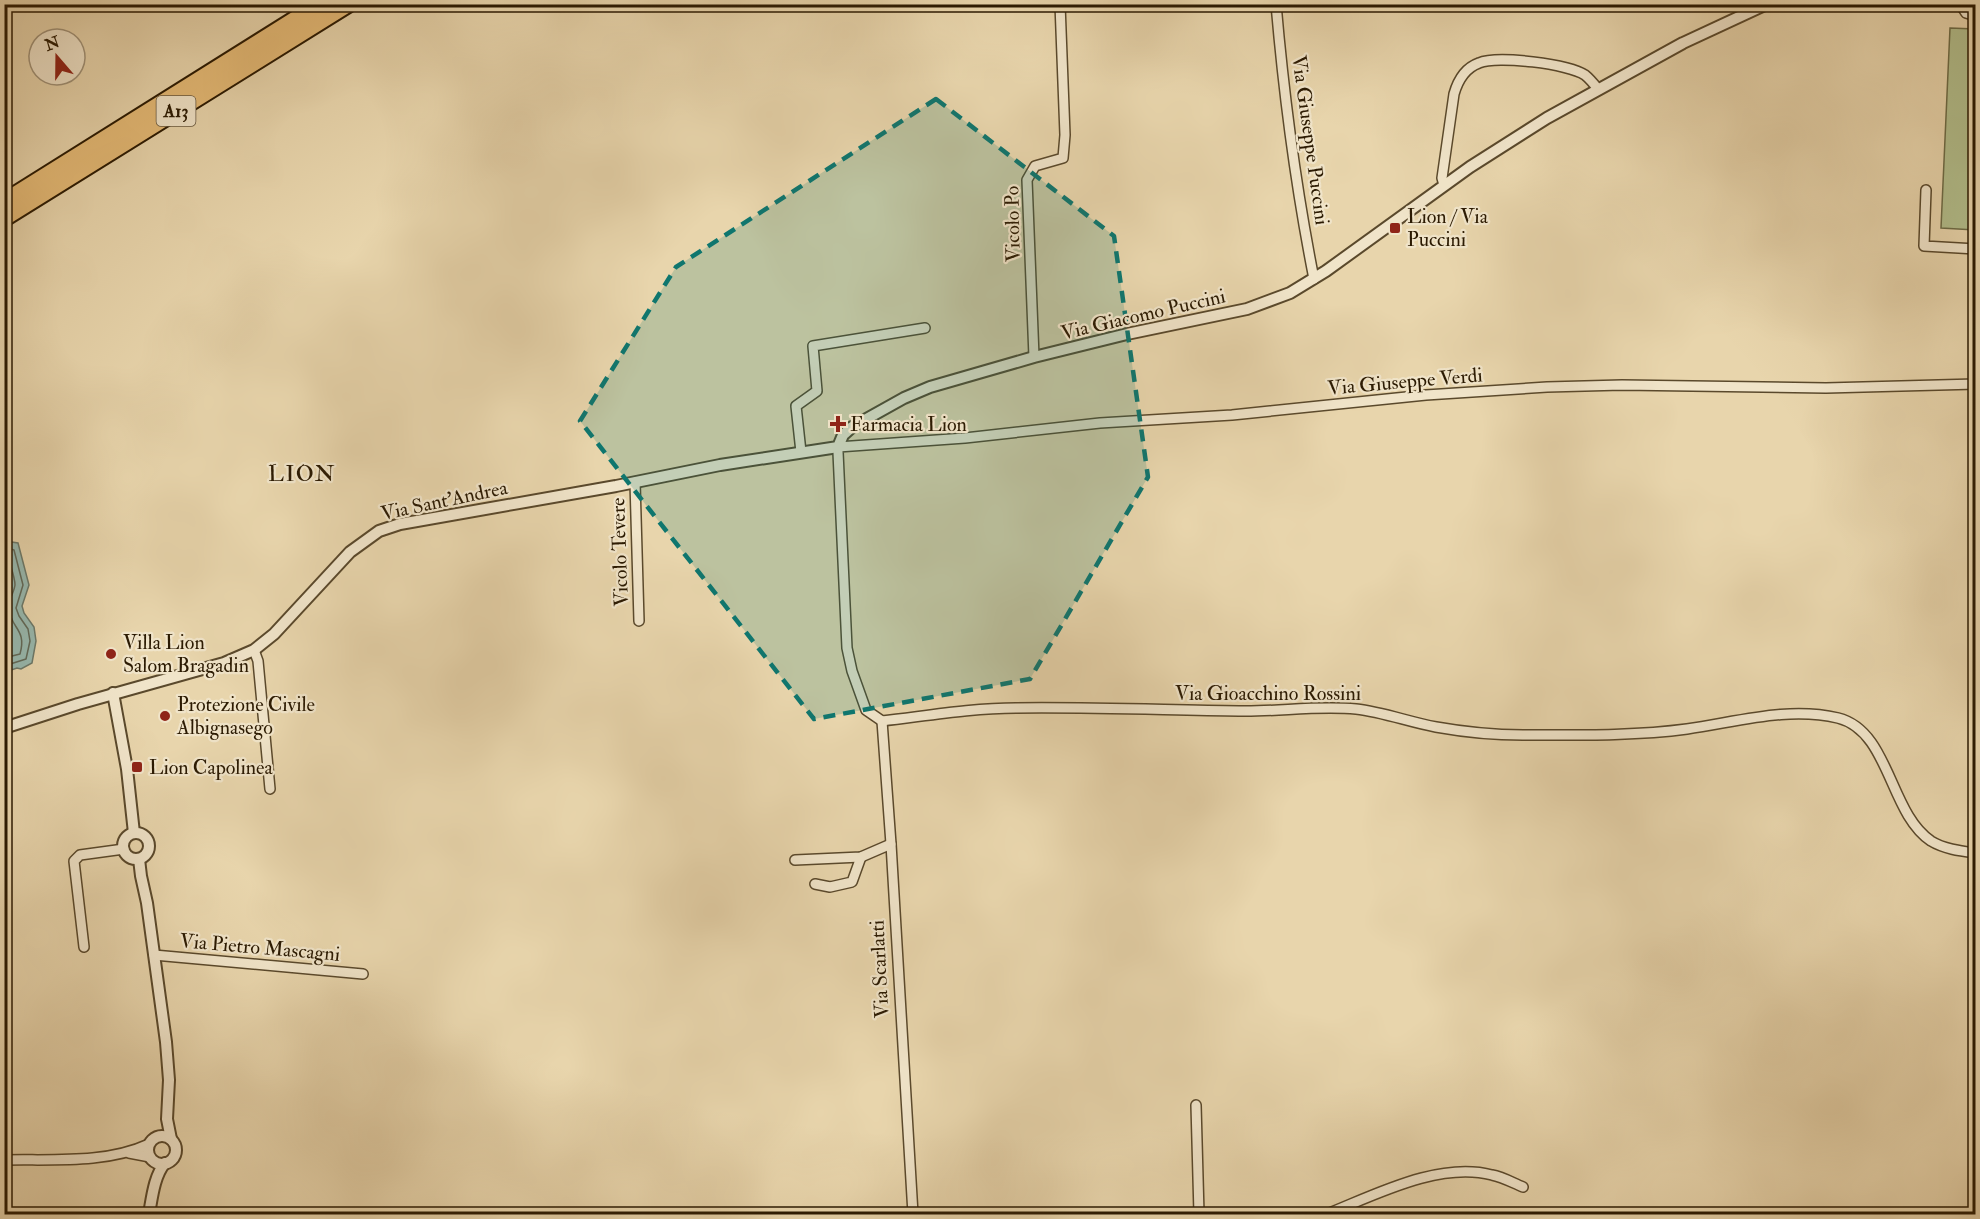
<svg xmlns="http://www.w3.org/2000/svg" width="1980" height="1219" font-family="'IM FELL Double Pica',serif">
	<style>
		.green { fill: #b2be8c; stroke: #6e6c47; stroke-width: 1.5 }
		.water { fill: #97b8ae; stroke: #6c7969; stroke-width: 1.5 }
		.lines { fill: none; stroke-linecap: round; stroke-linejoin: round }
		.shore { stroke: #616958; stroke-width: 1.5 }
		.minor-casing { stroke: #5a492c; stroke-width: 12 }
		.tertiary-casing { stroke: #5a492c; stroke-width: 14 }
		.motorway-casing { stroke: #2b1a02; stroke-width: 20 }
		.minor { stroke: #f0e4c9; stroke-width: 9 }
		.tertiary { stroke: #f0e4c9; stroke-width: 10 }
		.motorway { stroke: #e4ba76; stroke-width: 16 }
		.marked { fill: #0f766e; fill-opacity: 0.2; stroke: #0f766e; stroke-width: 4.5; stroke-dasharray: 12 8; stroke-linejoin: round }
		.poi-dot { fill: #8f2418; stroke: #f0e4c9; stroke-width: 2 }
		.labels { text-anchor: middle; stroke-width: 4.5; stroke-linejoin: round; paint-order: stroke }
		.shield { fill: #f0e4c9; stroke: #66573e; stroke-width: 1.5 }
		.shield-label { font-size: 18px; font-weight: bold; fill: #2b1a02 }
		.street-label { font-size: 20px; fill: #2b1a02; stroke: #f0e4c9 }
		.poi-label { font-size: 20px; fill: #2b1a02; stroke: #f0e4c9; text-anchor: start }
		.quarter-label { font-size: 22px; letter-spacing: 1.5px; fill: #2b1a02; stroke: #f0e4c9 }
	</style>
	<rect width="100%" height="100%" fill="#e8d5ac"/>
	<filter id="stains"><feTurbulence type="fractalNoise" baseFrequency=".00333" numOctaves="4"/><feColorMatrix values="0 0 0 0 .2 0 0 0 0 .09 0 0 0 0 .02 0 0 0 .5 -.17"/></filter>
	<radialGradient id="worn" r=".72"><stop offset=".6" stop-color="#630" stop-opacity="0"/><stop offset="1" stop-color="#630" stop-opacity=".3"/></radialGradient>
	<!-- green -->
	<path class="green" d="M1950,28l25,1v201l-34,-2z"/>
	<!-- water -->
	<path class="water" d="M5,541l13,2 11,42 -7,21 2,7 10,14 2,14 -4,22 -11,6 -4,-1 -9,3 -3,5z"/>
	<g class="lines">
		<!-- shore -->
		<g class="shore">
			<path d="M4,547l10,3 9,35 -7,23 3,8 9,13 2,12 -4,18 -22,7"/>
			<path d="M4,555l4,2c2,8 7,20 7,28 -1,8 -7,15 -6,24 2,20 18,20 11,45l-16,4"/>
		</g>
		<!-- minor casing -->
		<g class="minor-casing">
			<g id="minor">
				<path d="M1276,4c8,93 20,184 38,275"/>
				<path d="M1960,4l6,9 10,3"/>
				<path d="M1444,185l-2,-7 12,-84c4,-14 11,-26 25,-31 18,-8 90,1 106,12 5,4 9,9 13,14"/>
				<path d="M1926,190l-2,56 52,3"/>
				<path d="M1034,357l-7,-177 8,-14 28,-8 2,-23 -5,-131"/>
				<path d="M1976,384l-150,4 -204,-3 -75,2 -121,8 -194,20 -132,8 -135,15 -127,9v5l9,196 5,23 14,39 16,11c44,-5 89,-13 134,-13 74,-1 148,2 223,3 39,1 78,-6 117,-2 27,3 53,13 80,18 28,5 59,8 87,8 53,0 112,1 164,-6 50,-7 101,-23 151,-11 52,13 51,95 93,123 13,8 30,10 45,12"/>
				<path d="M801,452l-5,-46 21,-15 -4,-45 112,-18"/>
				<path d="M635,482l4,139"/>
				<path d="M254,650l4,11 12,128"/>
				<path d="M882,721l9,123 22,370"/>
				<path d="M795,860l66,-3 30,-13"/>
				<path d="M815,884l15,3 22,-5 9,-25"/>
				<path d="M84,947l-10,-86 6,-6 44,-6"/>
				<path d="M154,955l209,19"/>
				<path d="M1196,1105l3,109"/>
				<path d="M129,1153l21,4"/>
				<path d="M4,1160c48,-1 102,4 145,-16"/>
				<path d="M1327,1214c48,-19 112,-53 165,-39 11,2 21,8 31,12"/>
			</g>
		</g>
		<!-- tertiary casing -->
		<g class="tertiary-casing">
			<g id="tertiary">
				<path d="M113,693l14,76 7,64"/>
				<path d="M4,728l74,-24 146,-41 30,-13 20,-16 76,-82 29,-21 21,-7 216,-38 104,-21 118,-18 5,-12 9,-8 52,-29 26,-11 104,-30 93,-23 120,-25 43,-16 36,-22 144,-104 77,-49 136,-75 84,-39"/>
				<circle cx="136" cy="846" r="13"/>
				<path d="M139,859l2,17 6,27 19,139 3,38 -2,39 4,20"/>
				<circle cx="162" cy="1150" r="14"/>
				<path d="M149,1214c3,-16 5,-38 16,-51"/>
			</g>
		</g>
		<!-- motorway casing -->
		<g class="motorway-casing">
			<g id="motorway">
				<path d="M4,202l316,-198"/>
				<path d="M4,218l344,-214"/>
			</g>
		</g>
		<!-- minor -->
		<use href="#minor" class="minor"/>
		<!-- tertiary -->
		<use href="#tertiary" class="tertiary"/>
		<!-- motorway -->
		<use href="#motorway" class="motorway"/>
	</g>
	<!-- marked area -->
	<path class="marked" d="M936,99l178,137 34,241 -118,202 -216,40 -234,-298 96,-154z"/>
	<!-- markers -->
	<g class="poi-dot">
		<rect x="1389" y="222" width="12" height="12" rx="3"/>
		<path d="M835 415h6v6h6v6h-6v6h-6v-6h-6v-6h6z"/>
		<circle cx="111" cy="654" r="6"/>
		<circle cx="165" cy="716" r="6"/>
		<rect x="131" y="761" width="12" height="12" rx="3"/>
	</g>
	<g class="labels">
		<!-- shield labels -->
		<rect class="shield" x="156.5" y="96" width="39" height="30" rx="4.5"/>
		<g class="shield-label">
			<text x="176" y="117">A13</text>
		</g>
		<!-- street labels -->
		<g class="street-label">
			<text transform="translate(1311 140) rotate(82)" y="7">Via Giuseppe Puccini</text>
			<text transform="translate(1012 224) rotate(-91)" y="7">Vicolo Po</text>
			<text transform="translate(1143 314) rotate(-13)" y="7">Via Giacomo Puccini</text>
			<text transform="translate(1405 381) rotate(-5)" y="7">Via Giuseppe Verdi</text>
			<text transform="translate(444 500) rotate(-12)" y="7">Via Sant'Andrea</text>
			<text transform="translate(619 552) rotate(-92)" y="7">Vicolo Tevere</text>
			<text x="1268" y="700">Via Gioacchino Rossini</text>
			<text transform="translate(260 947) rotate(5)" y="7">Via Pietro Mascagni</text>
			<text transform="translate(879 969) rotate(-93)" y="7">Via Scarlatti</text>
		</g>
		<!-- poi labels -->
		<g class="poi-label">
			<text x="1407" y="223">Lion / Via<tspan x="1407" dy="23">Puccini</tspan></text>
			<text x="850" y="431">Farmacia Lion</text>
			<text x="123" y="649">Villa Lion<tspan x="123" dy="23">Salom Bragadin</tspan></text>
			<text x="177" y="711">Protezione Civile<tspan x="177" dy="23">Albignasego</tspan></text>
			<text x="149" y="774">Lion Capolinea</text>
		</g>
		<!-- quarter labels -->
		<g class="quarter-label">
			<text x="302" y="481">LION</text>
		</g>
	</g>
	<!-- margin -->
	<rect width="1980" height="1219" fill="none" stroke="#e8d5ac" stroke-width="24"/>
	<rect x="6" y="6" width="1968" height="1207" fill="none" stroke="#2b1a02" stroke-width="3"/>
	<rect x="12" y="12" width="1956" height="1195" fill="none" stroke="#2b1a02" stroke-width="1.5"/>
	<!-- north arrow -->
	<g transform="translate(57 57) rotate(340)"><circle r="28" fill="#f0e4c9" stroke="#a19379" stroke-width="1.5"/>
	<path d="M0-4.5L10 22L0 15L-10 22Z" fill="#8f2418"/>
	<text y="-9" font-size="16" font-weight="bold" text-anchor="middle" fill="#2b1a02">N</text>
	</g>
	<rect width="100%" height="100%" filter="url(#stains)"/>
	<rect width="100%" height="100%" fill="url(#worn)"/>
</svg>
